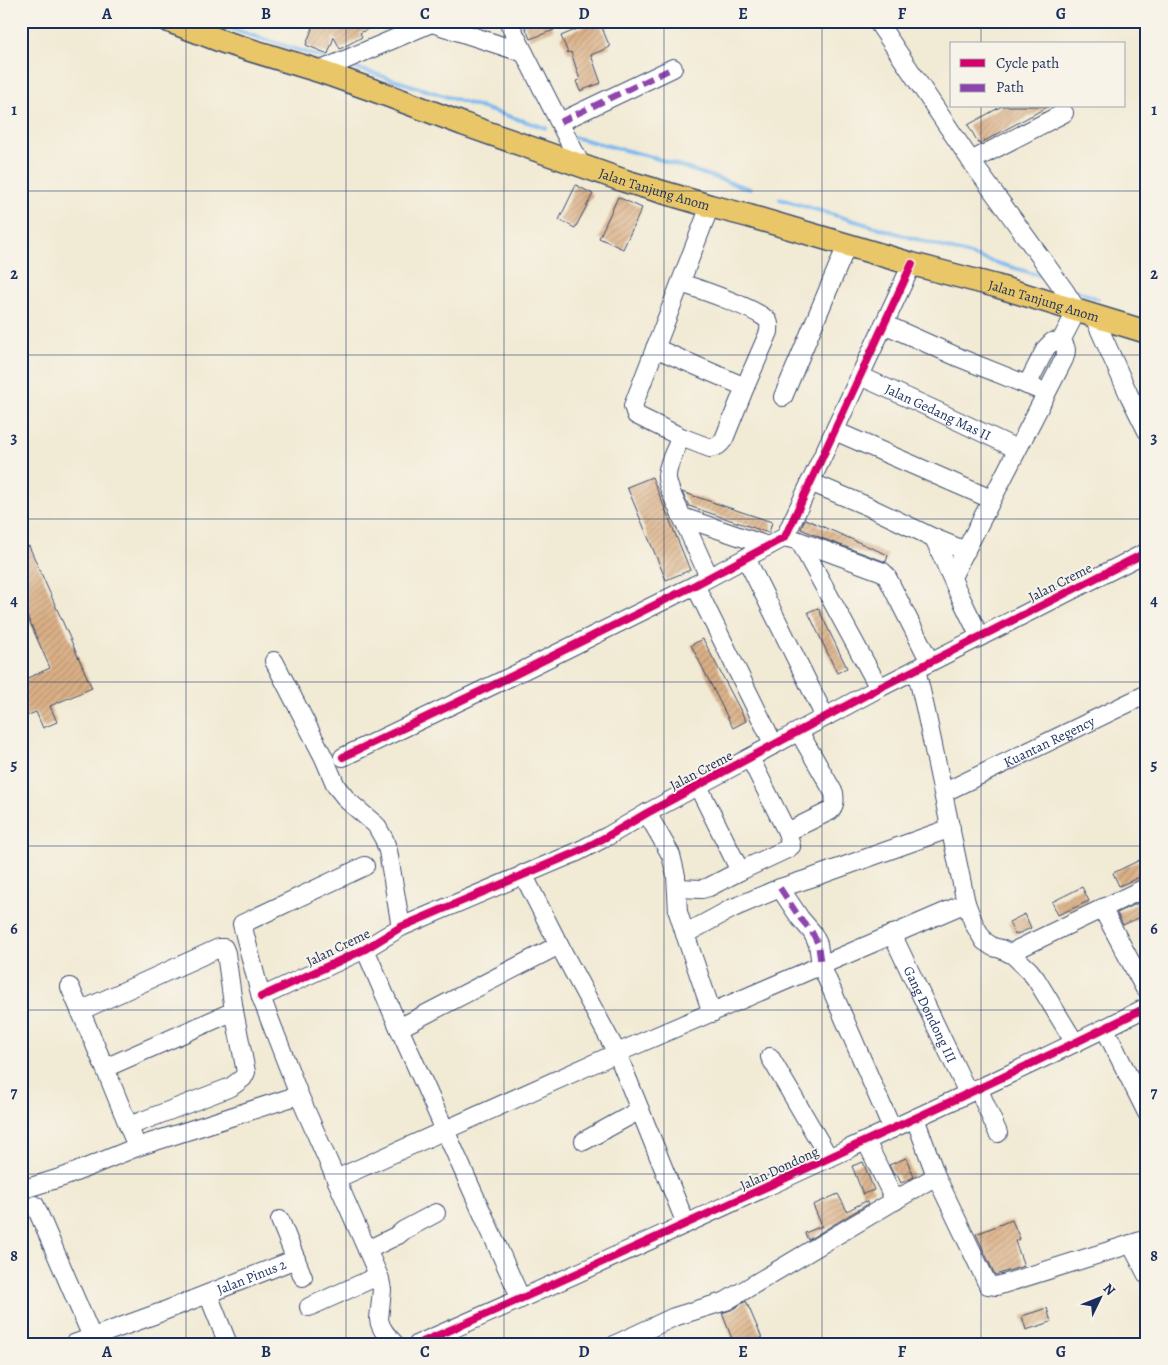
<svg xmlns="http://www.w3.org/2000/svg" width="1168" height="1365" font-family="Alegreya,serif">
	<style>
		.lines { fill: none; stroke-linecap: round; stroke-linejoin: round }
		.stream { stroke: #7db9ef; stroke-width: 4 }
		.building { fill: url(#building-hatch) }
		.minor-casing { stroke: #3b4b70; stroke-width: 20 }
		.major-casing { stroke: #3b4b70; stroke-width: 25 }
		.minor { stroke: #fff; stroke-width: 18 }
		.major { stroke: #e9c769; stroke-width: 22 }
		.quiet { stroke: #8e44ad; stroke-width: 6; stroke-dasharray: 12 6; stroke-linecap: butt }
		.cycleway-casing { stroke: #f7f3e8; stroke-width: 11 }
		.cycleway { stroke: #d6006c; stroke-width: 8 }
		.grid { fill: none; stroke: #1b2f5e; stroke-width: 1; stroke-opacity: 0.55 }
		.labels { text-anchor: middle; stroke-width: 4; stroke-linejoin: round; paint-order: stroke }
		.street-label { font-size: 14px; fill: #1b2f5e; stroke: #f7f3e8 }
		.neatline { fill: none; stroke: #1b2f5e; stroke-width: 2 }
		.grid-label { font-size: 16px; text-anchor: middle; font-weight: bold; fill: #1b2f5e }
	</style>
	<defs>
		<pattern id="building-hatch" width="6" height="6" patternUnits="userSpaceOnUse" patternTransform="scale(1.25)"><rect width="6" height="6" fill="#dbb086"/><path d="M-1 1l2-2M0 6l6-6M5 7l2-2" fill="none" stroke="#b19071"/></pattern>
	</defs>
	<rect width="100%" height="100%" fill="#f7f3e8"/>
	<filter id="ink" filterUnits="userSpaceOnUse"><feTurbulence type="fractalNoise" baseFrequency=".02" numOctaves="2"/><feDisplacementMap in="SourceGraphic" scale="10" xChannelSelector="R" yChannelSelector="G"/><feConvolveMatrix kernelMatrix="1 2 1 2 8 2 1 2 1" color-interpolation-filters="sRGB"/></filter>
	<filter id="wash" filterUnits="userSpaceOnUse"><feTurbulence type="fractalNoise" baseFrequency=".0096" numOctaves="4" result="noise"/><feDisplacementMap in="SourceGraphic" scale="20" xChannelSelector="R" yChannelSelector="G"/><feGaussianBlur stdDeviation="1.12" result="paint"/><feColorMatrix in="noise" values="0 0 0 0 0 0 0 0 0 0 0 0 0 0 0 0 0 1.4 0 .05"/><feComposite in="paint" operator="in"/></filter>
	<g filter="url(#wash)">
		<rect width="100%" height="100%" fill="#f1ead4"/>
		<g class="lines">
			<!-- stream -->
			<g class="stream">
				<path d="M219,25l105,33"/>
				<path d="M350,66l196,62"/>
				<path d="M573,137l79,20 98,32"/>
				<path d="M780,199l258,76 10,4"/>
				<path d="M1071,288l27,11"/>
			</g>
		</g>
		<g id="blocks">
			<!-- building -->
			<g class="building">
				<path d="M309,21h74l-23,12 2,4 -22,12 -6,-12 -6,17 -22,-9 6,-16z"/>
				<path d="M523,21h27l4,9 -24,9z"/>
				<path d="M596,21h3l11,26 -19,8 10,28 -21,8 -4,-10 4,-1 -9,-28 -3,1 -7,-17z"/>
				<path d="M1002,106h47l-70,38 -11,-19z"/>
				<path d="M576,185l17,9 -18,34 -16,-8z"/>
				<path d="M618,197l24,11 -19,41 -24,-11z"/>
				<path d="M652,477l38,93 -24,10 -39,-93z"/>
				<path d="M682,492l90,30 -3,11 -80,-27z"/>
				<path d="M805,519l83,36 -2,7 -62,-23 -23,-10z"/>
				<path d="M29,546l63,142 -42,18 7,16 -14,6 -7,-16 -15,6v-37l29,-13 -29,-66v-53z"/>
				<path d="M818,608l29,60 -10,5 -29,-61z"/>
				<path d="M703,639l43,82 -13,7 -42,-83z"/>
				<path d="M1144,858l3,6v10l-28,12 -6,-13z"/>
				<path d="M1082,887l7,14 -31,14 -6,-13z"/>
				<path d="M1147,899v15l-24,11 -6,-12z"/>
				<path d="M1025,914l6,14 -16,7 -6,-13z"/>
				<path d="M906,1158l8,19 -13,6 -4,-9 -3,1 -5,-10z"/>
				<path d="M863,1162l11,28 -11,4 -11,-28z"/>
				<path d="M838,1194l9,17 19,-10 2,3 -60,36 -3,-7 17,-7 -9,-21z"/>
				<path d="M1012,1220l8,19 -5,2 9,25 -29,9 -19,-41z"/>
				<path d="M746,1301l16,37 -14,6h-14l-12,-31 9,-3z"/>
				<path d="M1047,1308l4,14 -25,8 -4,-14z"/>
			</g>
		</g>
	</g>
	<g filter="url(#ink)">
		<use href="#blocks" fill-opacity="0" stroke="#3b4b70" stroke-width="1"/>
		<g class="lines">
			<!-- minor casing -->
			<g class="minor-casing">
				<g id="minor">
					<path d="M508,21l74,146"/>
					<path d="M877,21l94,140 94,130 12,19 -16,31"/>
					<path d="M432,23l92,30"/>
					<path d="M319,71l117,-50"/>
					<path d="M560,122l113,-54"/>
					<path d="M971,161l93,-48"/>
					<path d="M681,283c15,5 81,27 87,38 2,3 1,8 1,11l-24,55 -21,52c-4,6 -7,8 -14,9l-29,-11 -45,-22 -3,-9 77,-200"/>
					<path d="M1093,315l36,80 18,36"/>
					<path d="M884,324l76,34 77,31"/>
					<path d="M655,348l90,39"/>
					<path id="s1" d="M860,376l77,35 80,38"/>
					<path d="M783,397l64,-152"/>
					<path d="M835,431l156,68"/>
					<path d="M681,437c-5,12 -13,25 -14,38 -1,12 11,31 15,42l86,29"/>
					<path d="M810,482l57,24 67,32 32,13"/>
					<path d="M682,517l27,60"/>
					<path d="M785,537l11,3 87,32 3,3 44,87"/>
					<path d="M934,538l24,54 22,45"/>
					<path d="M800,542l79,146"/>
					<path d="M746,558l79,159"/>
					<path d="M952,577l112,-218c3,-8 3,-12 -3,-18l-9,1 -6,6 -19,37"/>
					<path d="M695,585l79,160"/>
					<path d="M274,661l50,97 12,28 12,15 28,24 8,14 4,12 13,76"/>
					<path d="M916,669l10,43 40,191 8,21 10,17 9,6 8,2 12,6 16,15 7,9 39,64"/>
					<path d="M343,757l169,-81 183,-91 90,-48 127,-273"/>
					<path d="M698,786l42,85"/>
					<path id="s2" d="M951,789l196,-95"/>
					<path d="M647,813l24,42 5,21 2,36 7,22 27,79"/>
					<path d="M787,832l43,-21c5,-6 5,-10 4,-18l-35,-61"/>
					<path d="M365,866l-123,58 19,73 38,98 81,184 2,11 -3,29c1,10 9,18 16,25"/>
					<path d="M523,874l36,71"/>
					<path d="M677,888l25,1 7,-2 31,-16 47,-22 4,-3 -4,-14 -37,-74"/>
					<path d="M780,888l20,30 12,14 6,12 3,21 71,164"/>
					<path d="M1102,908l42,79"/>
					<path d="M685,934l48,-26 47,-20 34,-11 137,-49"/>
					<path id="s3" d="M892,934l76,159"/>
					<path d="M365,949l34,79 122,271"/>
					<path d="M1018,949l129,-62"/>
					<path d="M70,987l35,81 28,69"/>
					<path d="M261,997l104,-48 36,-22 176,-75 31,-16 39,-23 232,-125 268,-136"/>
					<path d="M80,1011l139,-63h5l2,5 8,58 12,61 -3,6 -12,9 -102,39"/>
					<path d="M399,1028l160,-83 58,108 69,171"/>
					<path d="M1105,1029l42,84"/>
					<path d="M770,1057l59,101"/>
					<path d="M105,1068l129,-57"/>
					<path d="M978,1088l20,45"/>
					<path d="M915,1118l21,58 52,109 9,1 150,-47"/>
					<path d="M584,1141l56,-31"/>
					<path d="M866,1141l29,60"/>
					<path d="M336,1179l281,-126 349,-150"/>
					<path d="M21,1190l45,-14 71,-29 162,-52"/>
					<path d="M35,1205l60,139"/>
					<path d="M280,1220l23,57"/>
					<path d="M1131,1244l16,31"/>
					<path d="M367,1250l31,-15 6,-5 32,-17"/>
					<path d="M208,1294l20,50"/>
					<path d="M309,1307l69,-31"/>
					<path id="s4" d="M164,1311l132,-52"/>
					<path d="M74,1344l85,-31"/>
					<path d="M418,1344c145,-63 288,-129 430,-195 100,-46 201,-92 299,-142"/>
					<path d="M616,1344l58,-27 52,-16 210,-125"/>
				</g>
			</g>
			<!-- major casing -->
			<g class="major-casing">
				<g id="major">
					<path id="s5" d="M169,21l55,21 95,29 65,23 79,30 162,57 85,25 39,10 163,48 84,22 151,46"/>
				</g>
			</g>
			<!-- minor -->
			<use href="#minor" class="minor"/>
			<!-- major -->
			<use href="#major" class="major"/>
			<!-- quiet -->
			<g class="quiet">
				<path d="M560,122l113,-54"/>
				<path d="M780,888l20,30 12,14 6,12 3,21"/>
			</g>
			<!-- cycleway casing -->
			<g class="cycleway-casing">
				<g id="cycleway">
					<path d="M343,757l169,-81 183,-91 90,-48 127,-273"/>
					<path d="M261,997l104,-48 36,-22 176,-75 31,-16 39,-23 232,-125 268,-136"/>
					<path d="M418,1344c145,-63 288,-129 430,-195 100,-46 201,-92 299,-142"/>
				</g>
			</g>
			<!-- cycleway -->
			<use href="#cycleway" class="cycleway"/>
		</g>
	</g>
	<!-- grid -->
	<path class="grid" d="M186,21v1323M346,21v1323M504,21v1323M664,21v1323M822,21v1323M981,21v23M981,106v1238M21,191h1126M21,355h1126M21,519h1126M21,682h1126M21,846h1126M21,1010h1126M21,1174h1126"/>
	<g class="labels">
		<!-- street labels -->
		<g class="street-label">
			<text dy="5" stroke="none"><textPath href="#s5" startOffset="514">Jalan Tanjung Anom</textPath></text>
			<text dy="5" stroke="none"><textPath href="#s5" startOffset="919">Jalan Tanjung Anom</textPath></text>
			<text dy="5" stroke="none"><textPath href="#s1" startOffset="86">Jalan Gedang Mas II</textPath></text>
			<text transform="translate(1060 582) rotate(-27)" y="5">Jalan Creme</text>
			<text dy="5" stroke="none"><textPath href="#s2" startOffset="109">Kuantan Regency</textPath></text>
			<text transform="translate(701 770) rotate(-28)" y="5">Jalan Creme</text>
			<text transform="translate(338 947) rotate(-26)" y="5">Jalan Creme</text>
			<text dy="5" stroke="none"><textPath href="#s3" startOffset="89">Gang Dondong III</textPath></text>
			<text transform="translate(779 1168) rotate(-25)" y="5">Jalan Dondong</text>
			<text dy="5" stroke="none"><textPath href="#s4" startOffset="94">Jalan Pinus 2</textPath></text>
		</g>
	</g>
	<!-- margin -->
	<rect width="1168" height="1365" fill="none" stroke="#f7f3e8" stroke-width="55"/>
	<!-- legend -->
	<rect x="950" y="42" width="175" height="65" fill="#f7f3e8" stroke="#9fa5b1"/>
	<rect x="960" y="59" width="25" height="8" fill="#d6006c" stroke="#9fa5b1"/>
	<text x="996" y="68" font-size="15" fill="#1b2f5e">Cycle path</text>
	<rect x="960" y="84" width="25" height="8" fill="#8e44ad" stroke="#9fa5b1"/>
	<text x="996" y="92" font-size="15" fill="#1b2f5e">Path</text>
	<!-- north arrow -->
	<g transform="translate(1100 1298) rotate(47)" stroke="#f7f3e8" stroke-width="4" paint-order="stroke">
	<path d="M0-4L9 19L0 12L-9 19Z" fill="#1b2f5e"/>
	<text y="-8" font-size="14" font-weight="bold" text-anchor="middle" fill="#1b2f5e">N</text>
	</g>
	<rect x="28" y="28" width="1112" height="1310" class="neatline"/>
	<g class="grid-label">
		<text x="107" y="19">A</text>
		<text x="266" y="19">B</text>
		<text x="425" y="19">C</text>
		<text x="584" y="19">D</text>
		<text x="743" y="19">E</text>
		<text x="902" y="19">F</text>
		<text x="1061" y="19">G</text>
		<text x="14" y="115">1</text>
		<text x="1154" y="115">1</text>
		<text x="14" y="279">2</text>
		<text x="1154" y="279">2</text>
		<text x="14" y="443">3</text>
		<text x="1154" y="443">3</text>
		<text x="14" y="606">4</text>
		<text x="1154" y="606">4</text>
		<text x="14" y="770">5</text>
		<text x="1154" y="770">5</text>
		<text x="14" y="934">6</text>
		<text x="1154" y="934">6</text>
		<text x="14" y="1098">7</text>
		<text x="1154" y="1098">7</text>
		<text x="14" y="1261">8</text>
		<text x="1154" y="1261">8</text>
		<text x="107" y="1357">A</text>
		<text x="266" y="1357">B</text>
		<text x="425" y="1357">C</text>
		<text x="584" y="1357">D</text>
		<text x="743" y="1357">E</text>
		<text x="902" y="1357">F</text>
		<text x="1061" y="1357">G</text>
	</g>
</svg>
